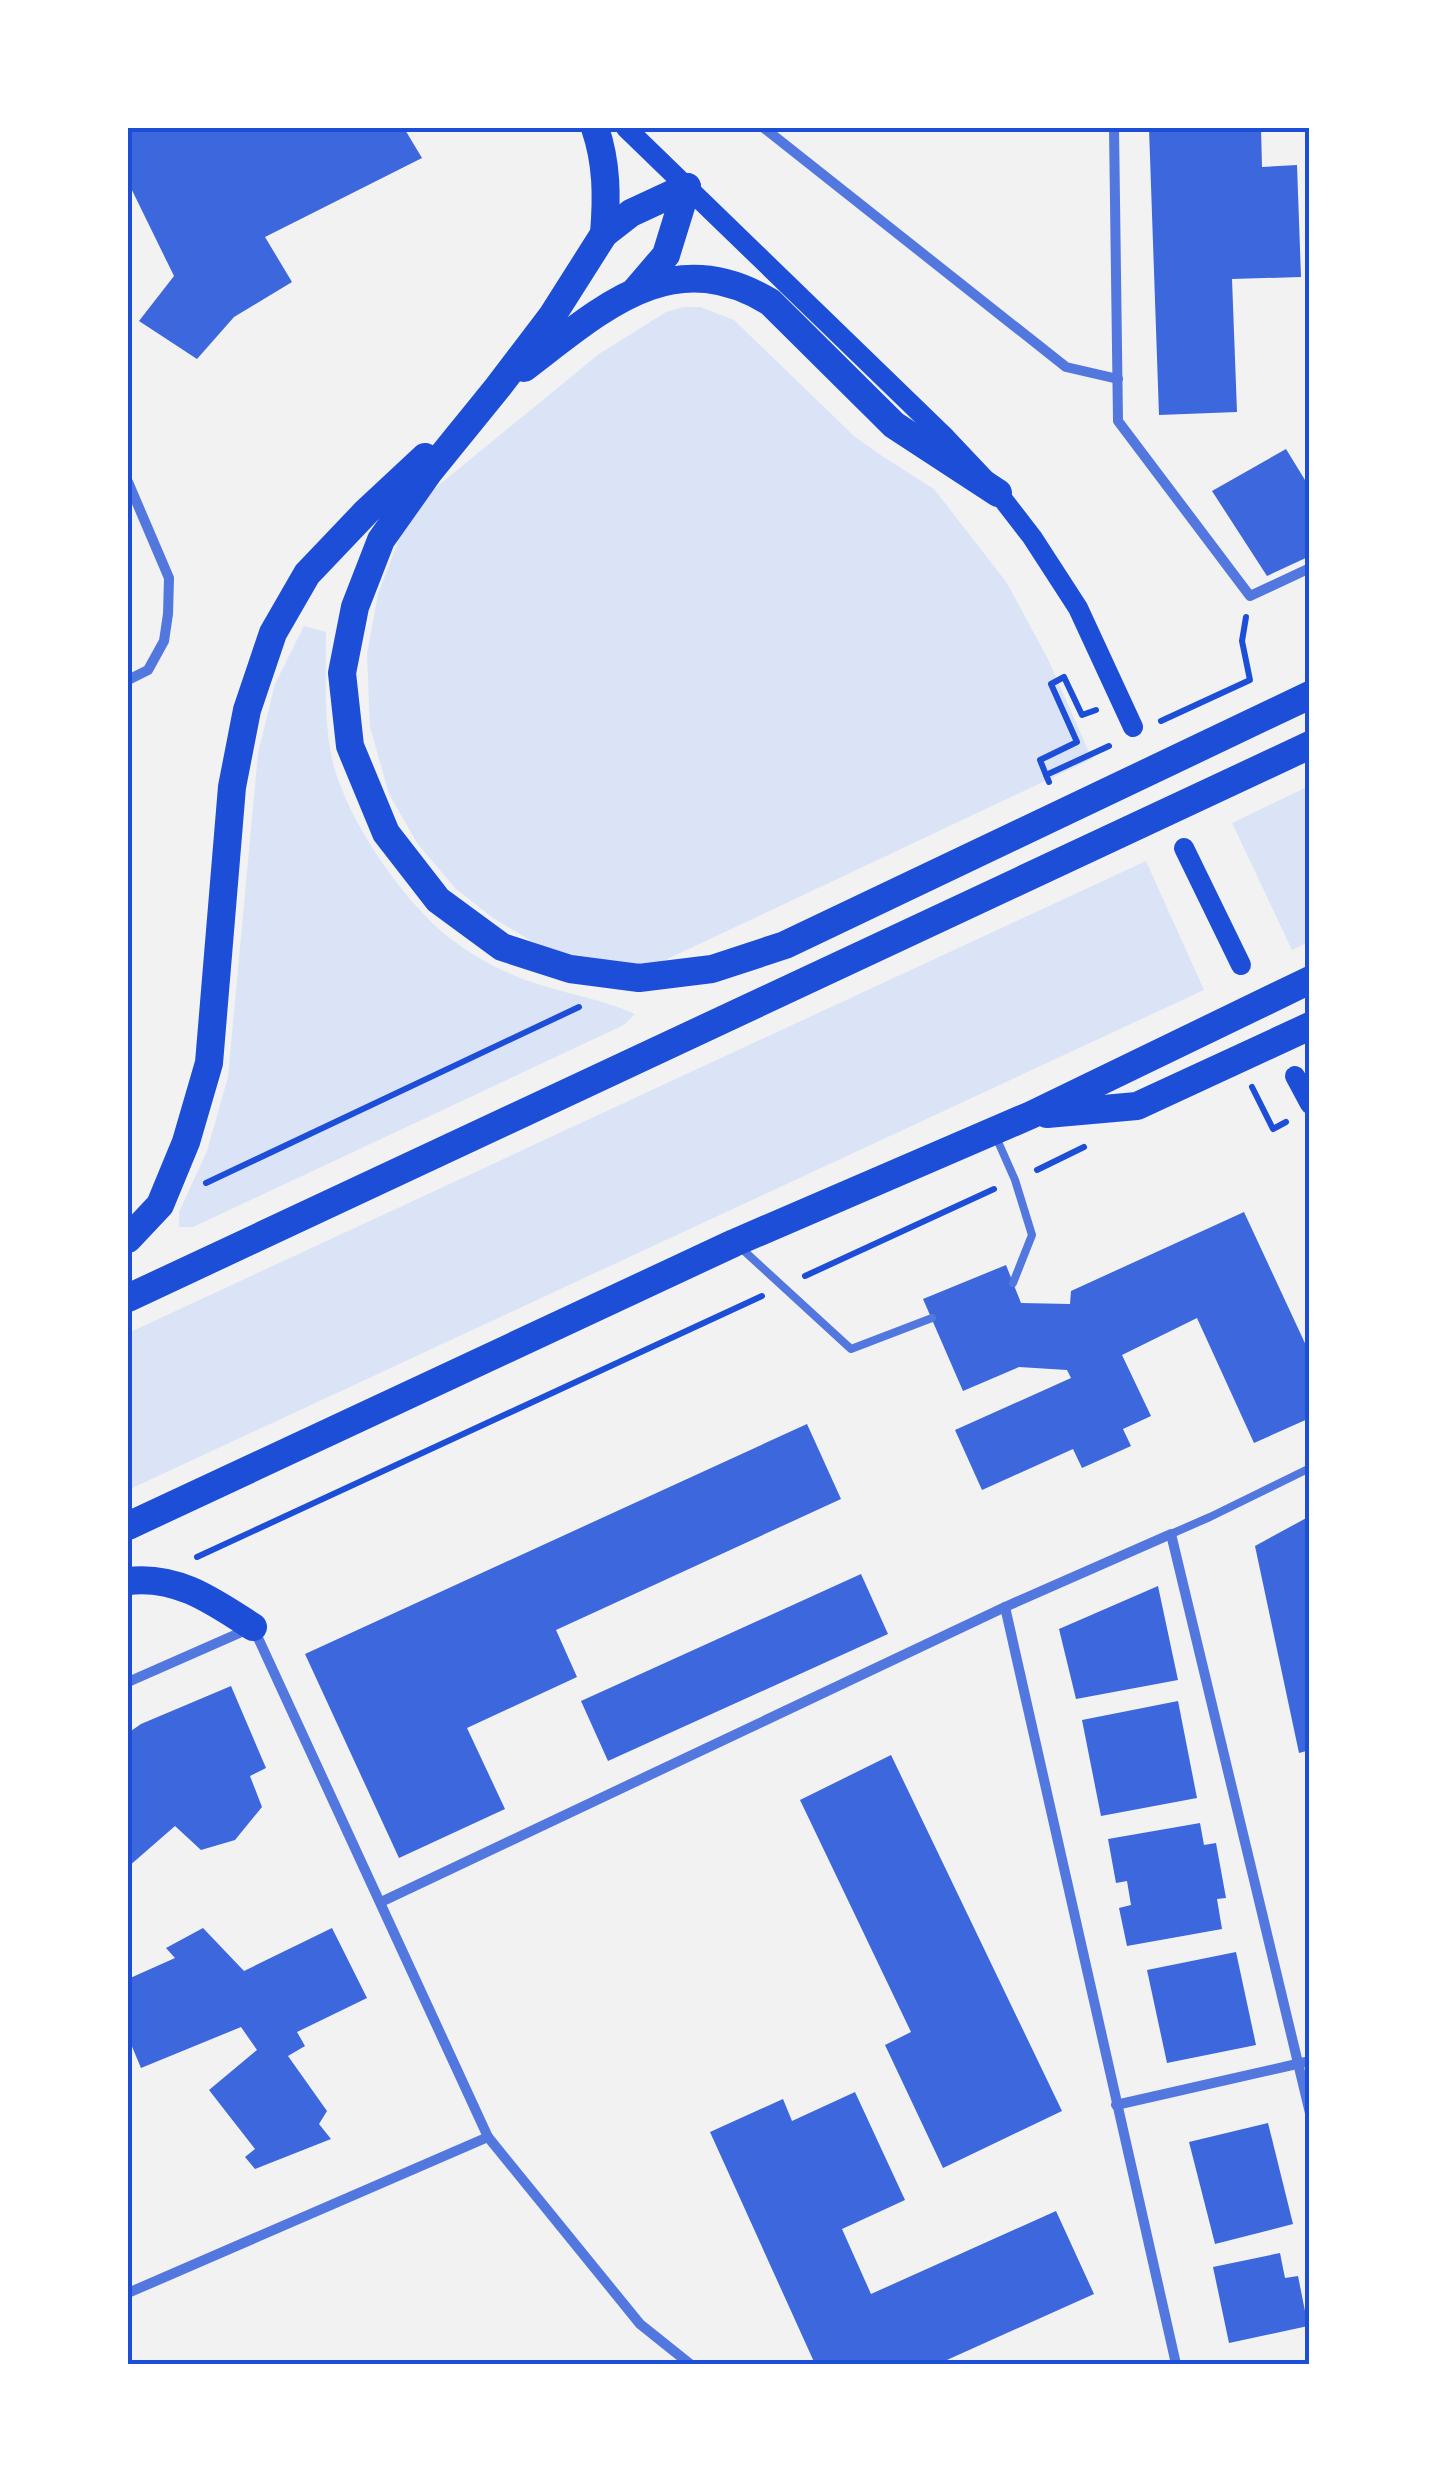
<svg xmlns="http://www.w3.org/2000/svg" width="1437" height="2492" font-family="'Nunito Sans',sans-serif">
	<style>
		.green { fill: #dbe4f7 }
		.building { fill: #3d67dc }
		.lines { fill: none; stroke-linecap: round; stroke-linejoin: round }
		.path { stroke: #1d4ed8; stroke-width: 6 }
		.service { stroke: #5277de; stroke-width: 8 }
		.minor { stroke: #5277de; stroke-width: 10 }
		.secondary { stroke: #1d4ed8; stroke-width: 20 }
		.trunk { stroke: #1d4ed8; stroke-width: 28 }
		.neatline { fill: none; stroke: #1d4ed8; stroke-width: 4 }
	</style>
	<rect width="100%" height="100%" fill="#f2f2f2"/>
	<!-- green -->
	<g class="green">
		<path d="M683,307h17l34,13 120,116 28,20 52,33 73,94 41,76 44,100 -433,204 -18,2 -53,-5 -50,-15 -45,-27 -37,-29 -39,-46 -28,-49 -19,-67 -3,-73 11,-60 21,-55 30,-46 170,-139 67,-42z"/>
		<path d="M304,626l22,6c0,38 -2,78 4,116 9,62 72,153 121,191 17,13 40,27 60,35 40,18 84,22 124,40l-11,11 -431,202h-14v-15l28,-61 21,-74 30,-324 17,-69z"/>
		<path d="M1309,786v156l-17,8 -60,-127z"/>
		<path d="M1146,861l58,129 -1076,500v-157z"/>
	</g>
	<!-- building -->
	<g class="building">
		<path d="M128,128h276l18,30 -157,79 27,45 -58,35 -37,42 -58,-38 35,-45 -46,-94z"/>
		<path d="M1149,128h112l1,39 35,-2 4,112 -69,2 5,133 -78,3z"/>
		<path d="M1286,449l19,31 5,-3v79l-43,20 -55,-85z"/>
		<path d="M1244,1212l66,142v64l-56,25 -57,-125 -75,37 29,61 -28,13 8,17 -49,22 -9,-19 -91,41 -27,-60 116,-52 -4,-8 -48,-3 -56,24 -40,-92 83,-34 15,38 49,1 1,-13z"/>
		<path d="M807,1424l34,75 -285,131 21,47 -110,51 38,81 -106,49 -94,-204z"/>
		<path d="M1310,1516v234l-11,3 -44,-207z"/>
		<path d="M861,1574l27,60 -280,127 -27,-60z"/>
		<path d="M1158,1586l20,94 -102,19 -17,-70z"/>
		<path d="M231,1686l35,82 -16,8 12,31 -27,33 -34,10 -26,-24 -47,41v-134l13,-9z"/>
		<path d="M1178,1701l19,97 -96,18 -19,-96z"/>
		<path d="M891,1755l171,356 -119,57 -58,-123 26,-13 -111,-232z"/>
		<path d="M1200,1823l4,22 12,-2 10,55 -9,1 5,30 -95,17 -8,-38 12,-3 -4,-24 -11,2 -8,-44z"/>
		<path d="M203,1928l41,43 88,-43 35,70 -70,34 8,14 -17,10 39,55 -8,13 12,15 -76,30 -10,-12 10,-8 -46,-59 48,-40 -16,-23 -100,41 -13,-31v-58l47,-21 -9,-10z"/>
		<path d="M1236,1952l20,93 -89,18 -20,-93z"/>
		<path d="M855,2092l50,108 -63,29 29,65 185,-83 38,83 -156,70h-123l-105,-232 73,-33 9,22z"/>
		<path d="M1268,2123l25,101 -78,20 -26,-102z"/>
		<path d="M1280,2253l5,25 13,-2 10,50 -79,17 -16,-76z"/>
	</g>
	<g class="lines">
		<!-- path -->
		<g class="path">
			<path d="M1161,721l89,-41 -8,-39 4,-24"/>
			<path d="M1046,775l-6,-15 37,-18 -26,-58 13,-7 18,38 14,-5"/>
			<path d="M1049,782l-3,-7 63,-29"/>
			<path d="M1252,1087l21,42 13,-7"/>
			<path d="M1037,1170l47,-23"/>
			<path d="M206,1183l373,-176"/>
			<path d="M805,1276l189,-87"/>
			<path d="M197,1557l565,-261"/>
		</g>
		<!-- service -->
		<g class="service">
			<path d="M996,1137l19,43 17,55 -19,48"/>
			<path d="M742,1249l109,100 81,-31"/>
			<path d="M1171,1534l39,-17 100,-49"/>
		</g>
		<!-- minor -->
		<g class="minor">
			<path d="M764,128l302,239 52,12"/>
			<path d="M1114,128l4,293 132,175 60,-28"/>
			<path d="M128,482l41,96 -1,36 -4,27 -16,29 -20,10"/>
			<path d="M1005,1607l171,757"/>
			<path d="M128,1682l125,-55 235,510 152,187 50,40"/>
			<path d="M381,1902l624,-295 166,-73 139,579"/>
			<path d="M1116,2105l194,-44"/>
			<path d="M128,2293l360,-156"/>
		</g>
		<!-- secondary -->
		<g class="secondary">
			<path d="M626,128l320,310 52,55 34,44 46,71 55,119"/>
			<path d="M1184,848l57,117"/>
			<path d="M1295,1076l15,28"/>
		</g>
		<!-- trunk -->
		<g class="trunk">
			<path d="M595,128c12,35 12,69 9,106"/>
			<path d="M687,187l-56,26 -27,21 -52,82 -54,71 -69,85 -48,68 -26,67 -13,66 8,73 36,87 52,67 64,47 68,22 69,9 73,-9 73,-24 525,-250"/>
			<path d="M636,290l30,-35 21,-68"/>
			<path d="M524,368c78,-59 147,-126 246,-66l124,123 104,68"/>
			<path d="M1047,1114l90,-8 173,-80"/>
			<path d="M128,1239l32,-34 26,-63 23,-79 23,-276 15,-77 26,-77 34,-59 59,-62 59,-55"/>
			<path d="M128,1298l1182,-553"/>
			<path d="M128,1526l606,-283 297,-128 279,-135"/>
			<path d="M128,1581c49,-6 85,20 125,46"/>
		</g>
	</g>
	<!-- border -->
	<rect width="1437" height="2492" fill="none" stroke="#ffffff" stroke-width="260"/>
	<rect x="130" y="130" width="1177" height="2232" class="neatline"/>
</svg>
